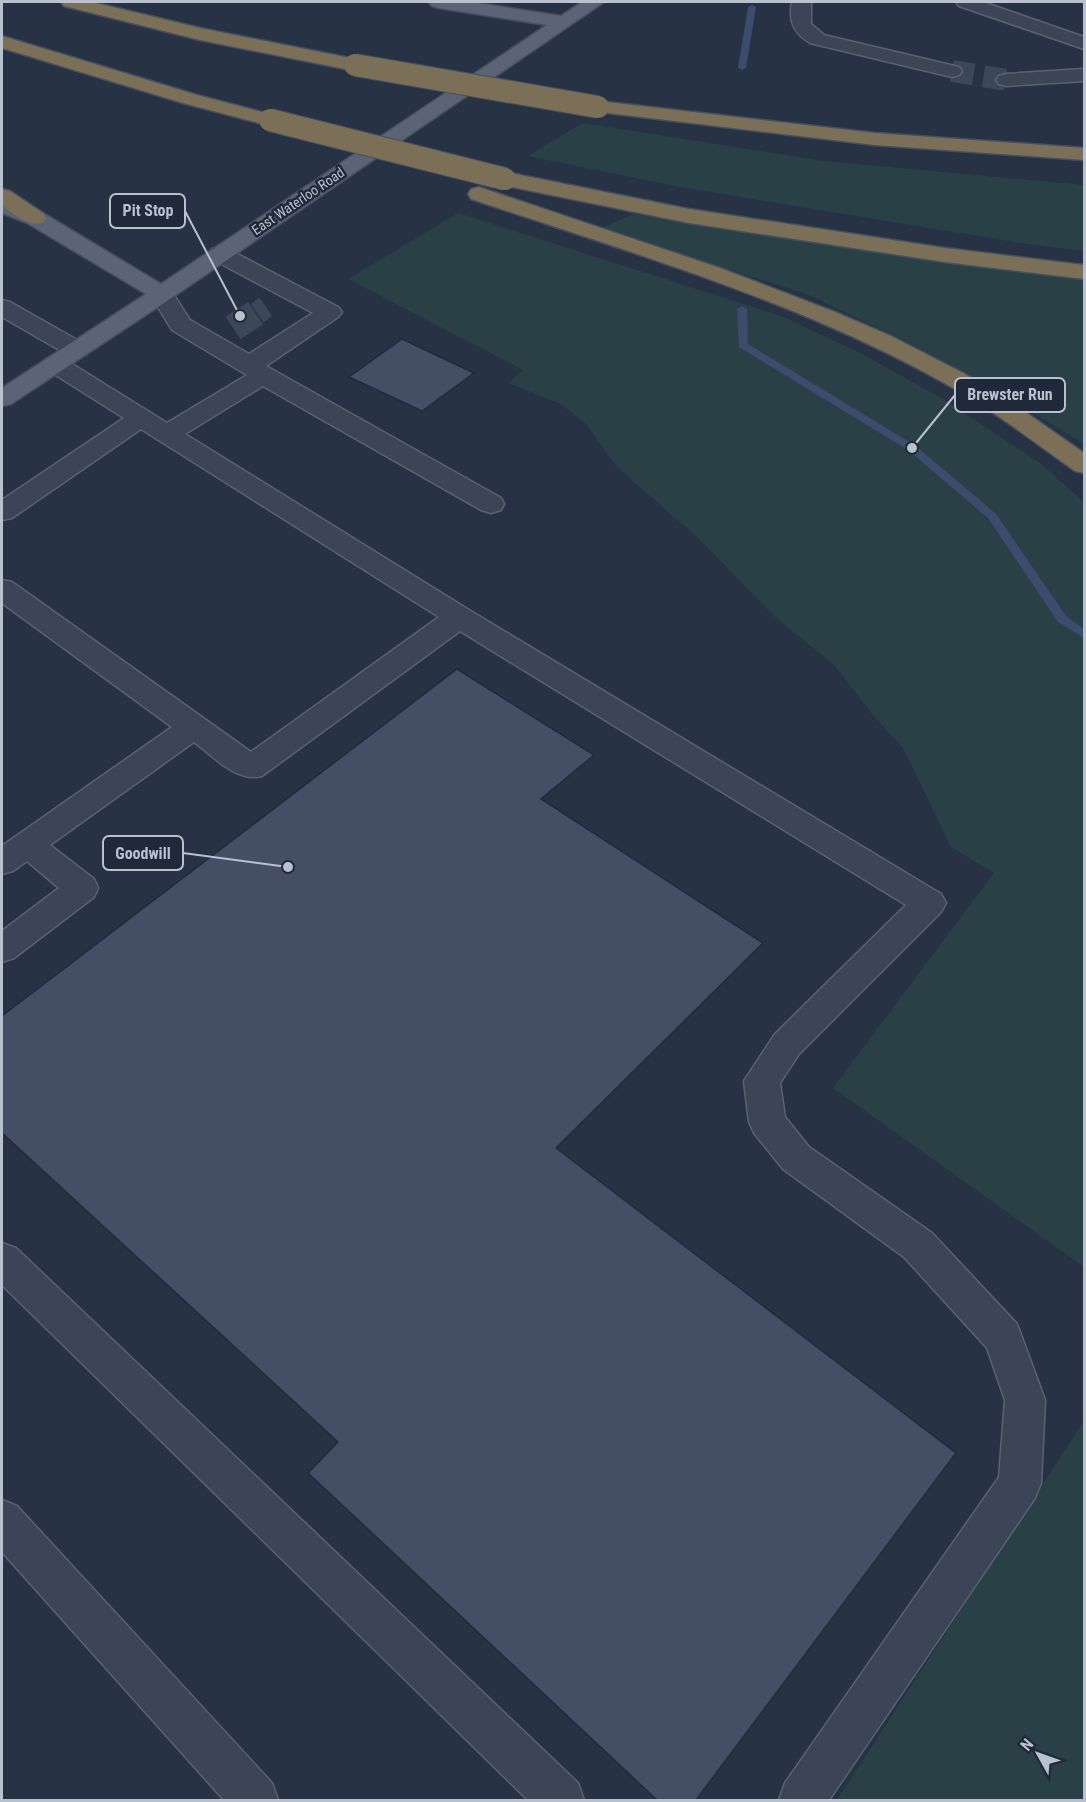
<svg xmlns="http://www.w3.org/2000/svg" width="1086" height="1802" font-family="'Roboto Condensed',sans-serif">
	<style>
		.green { fill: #294146 }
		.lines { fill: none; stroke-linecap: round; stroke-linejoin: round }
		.stream { fill: #3b4c6d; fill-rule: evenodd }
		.building { fill: #444f65; stroke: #222b3c; stroke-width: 1.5 }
		.minor-tunnel-far1 { stroke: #3d475a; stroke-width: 22; stroke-dasharray: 22 10; stroke-linecap: butt }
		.minor-tunnel { stroke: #3d475a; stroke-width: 27; stroke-dasharray: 27 14; stroke-linecap: butt }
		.minor-casing { stroke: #5a6272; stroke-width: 3 }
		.major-casing { stroke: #454d5e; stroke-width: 3 }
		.highway-casing { stroke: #464f5f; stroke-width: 3 }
		.minor { fill: #3c4555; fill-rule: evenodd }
		.major { fill: #5a6474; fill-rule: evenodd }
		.highway { fill: #7b6f58; fill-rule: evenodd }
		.highway-bridge-casing { stroke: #464f5f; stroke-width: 24; stroke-linecap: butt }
		.highway-bridge { stroke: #7b6f58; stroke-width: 22 }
		.labels { text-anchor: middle; stroke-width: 5; stroke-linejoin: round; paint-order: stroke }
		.far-street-label { font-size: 14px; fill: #b9c0ce; stroke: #20293a }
		.leader { fill: none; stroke: #b9c0ce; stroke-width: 2 }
		.callout-dot { fill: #b9c0ce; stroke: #20293a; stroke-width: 2 }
		.callout { fill: #20293a; stroke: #b9c0ce; stroke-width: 2 }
		.callout-label { font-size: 16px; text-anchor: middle; font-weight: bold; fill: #b9c0ce }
	</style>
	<rect width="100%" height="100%" fill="#273245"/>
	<!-- green -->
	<g class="green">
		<path d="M582,123l242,38 260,24v66l-57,-7 -347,-57 -152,-31z"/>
		<path d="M458,213l326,104 80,38 81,45 96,64 43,38v765l-251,-179 161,-215 -43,-26 -48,-99 -31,-34 -37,-48 -60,-49 -75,-77 -84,-74 -30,-42 -25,-20 -52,-21 14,-13 -175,-91z"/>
		<path d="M633,214l451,63v167l-106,-64 -79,-42 -92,-44 -207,-65z"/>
		<path d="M1084,1421v379h-247z"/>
	</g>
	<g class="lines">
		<!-- stream -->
		<g class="stream">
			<path d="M752,5l4,2 -10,61 -4,2 -4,-2 10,-61z"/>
			<path d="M742,306l5,3 1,35 168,102 80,68 70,102 18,13v9l-26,-16 -70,-104 -80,-68 -169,-103 -2,-38z"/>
		</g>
	</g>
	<!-- building -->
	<g class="building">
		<path d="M402,339l72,34 -52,38 -73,-34z"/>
		<path d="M457,669l137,86 -53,44 222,144 -207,205 400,305 -260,347h-39l-349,-327 30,-31 -336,-309v-117z"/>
	</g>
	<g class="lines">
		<!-- minor-tunnel-far1 -->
		<g class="minor-tunnel-far1">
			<path d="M952,71l54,9"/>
			<path d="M257,313l9,-6"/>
		</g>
		<!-- minor-tunnel -->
		<path class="minor-tunnel" d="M233,328l26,-17"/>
		<!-- minor casing -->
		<g class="minor-casing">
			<g id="minor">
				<path d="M792,2h19v22l13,11 135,32 3,4 -3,4 -7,2 -142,-34c-16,-10 -22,-22 -18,-41z"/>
				<path d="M956,2h27l101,35v12l-125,-43z"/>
				<path d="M1084,69v12l-78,5 -7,-2 -3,-4 3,-4 7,-2z"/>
				<path d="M220,247l8,2 110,58 4,5 -4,5 -72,49 235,132 3,6 -3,6 -10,3 -10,-3 -218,-124 -78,48 284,176 472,284 5,9 -5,9 -142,142 -19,29 5,34 24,30 123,86 85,91 28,76 -4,83 -6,15 -206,302h-50l6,-17 214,-306 6,-77 -18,-52 -83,-91 -121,-88 -29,-36 -5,-11 -5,-41 31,-47 131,-129 -446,-274 -198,145c-25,7 -49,-20 -68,-34l-144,103 44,34 4,9 -4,9 -80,61 -12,4v-31l57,-43 -32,-27 -14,10 -11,3v-28l170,-119 -170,-124v-23l10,2 239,170 188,-135 -298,-188 -129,89 -10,2v-20l122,-82 -78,-49 -3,-5 3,-5 9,-2 9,2 103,64 80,-48 -75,-45 -22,-36 4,-5 8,-2 8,2 20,31 59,34 64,-41 -101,-54 -4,-5 4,-5z"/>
				<path d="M2,300l8,2 76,43 3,5 -3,5 -9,2 -9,-2 -66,-38z"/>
				<path d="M2,1243l14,5 562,535 6,17h-56l-526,-515z"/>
				<path d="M2,1500l15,6 255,277 6,17h-54l-222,-248z"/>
			</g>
		</g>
		<!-- major casing -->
		<g class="major-casing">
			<path id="major" d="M429,2h43l89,14 21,-14h22l-434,297 -159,105 -9,2v-18l144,-94 -119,-71 -25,-10v-15l41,15 118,71 386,-259 -108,-17 -7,-2z"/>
		</g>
		<!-- highway casing -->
		<g class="highway-casing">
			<g id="highway">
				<path d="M61,2h31l108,26 155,31 7,2 3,4 -3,4 -7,2 -155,-31 -136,-34z"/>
				<path d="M2,36l195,59 80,21 3,4 -3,4 -7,2 -87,-23 -181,-55z"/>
				<path d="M598,101l277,32 209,15v12l-209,-15 -284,-34 -3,-4 3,-4z"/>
				<path d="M505,172l184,37 256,39 139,17v14l-139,-17 -256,-39 -192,-39 -3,-5 3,-5z"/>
				<path d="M479,187l241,81 115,44 56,24 74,38 56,35 63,44v20l-9,-2c-42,-30 -84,-62 -129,-87 -148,-83 -314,-131 -475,-185l-3,-5 3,-5z"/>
				<path d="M2,189l8,2 33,22 3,5 -3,5c-16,4 -28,-9 -41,-17z"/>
			</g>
		</g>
		<!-- minor -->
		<use href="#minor" class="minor"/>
		<!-- major -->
		<use href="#major" class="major"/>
		<!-- highway -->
		<use href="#highway" class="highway"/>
		<!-- highway-bridge casing -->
		<g class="highway-bridge-casing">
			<g id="highway-bridge">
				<path d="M355,65l243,42"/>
				<path d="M270,120l235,59"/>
			</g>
		</g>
		<!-- highway-bridge -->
		<use href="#highway-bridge" class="highway-bridge"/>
	</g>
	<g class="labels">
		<!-- far-street labels -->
		<g class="far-street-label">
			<text transform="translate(298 201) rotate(-34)" y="5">East Waterloo Road</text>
		</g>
	</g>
	<!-- callouts -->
	<path class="leader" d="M240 316L185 211M912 448L955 395M288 867L183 853"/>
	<g class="callout-dot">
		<circle cx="240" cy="316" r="6"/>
		<circle cx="912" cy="448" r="6"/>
		<circle cx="288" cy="867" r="6"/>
	</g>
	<g class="callout">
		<rect x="110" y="194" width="75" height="34" rx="6"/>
		<rect x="955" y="378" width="110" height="34" rx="6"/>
		<rect x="103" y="836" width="80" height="34" rx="6"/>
	</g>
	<g class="callout-label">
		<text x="148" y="216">Pit Stop</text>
		<text x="1010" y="400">Brewster Run</text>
		<text x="143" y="859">Goodwill</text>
	</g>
	<!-- border -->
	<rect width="1086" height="1802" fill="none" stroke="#b9c0ce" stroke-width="6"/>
	<!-- north arrow -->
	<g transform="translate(1038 1754) rotate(310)" stroke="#20293a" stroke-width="4.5" paint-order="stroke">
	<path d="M0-4.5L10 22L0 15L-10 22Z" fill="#b9c0ce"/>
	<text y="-9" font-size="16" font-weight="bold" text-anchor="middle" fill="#b9c0ce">N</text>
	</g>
</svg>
